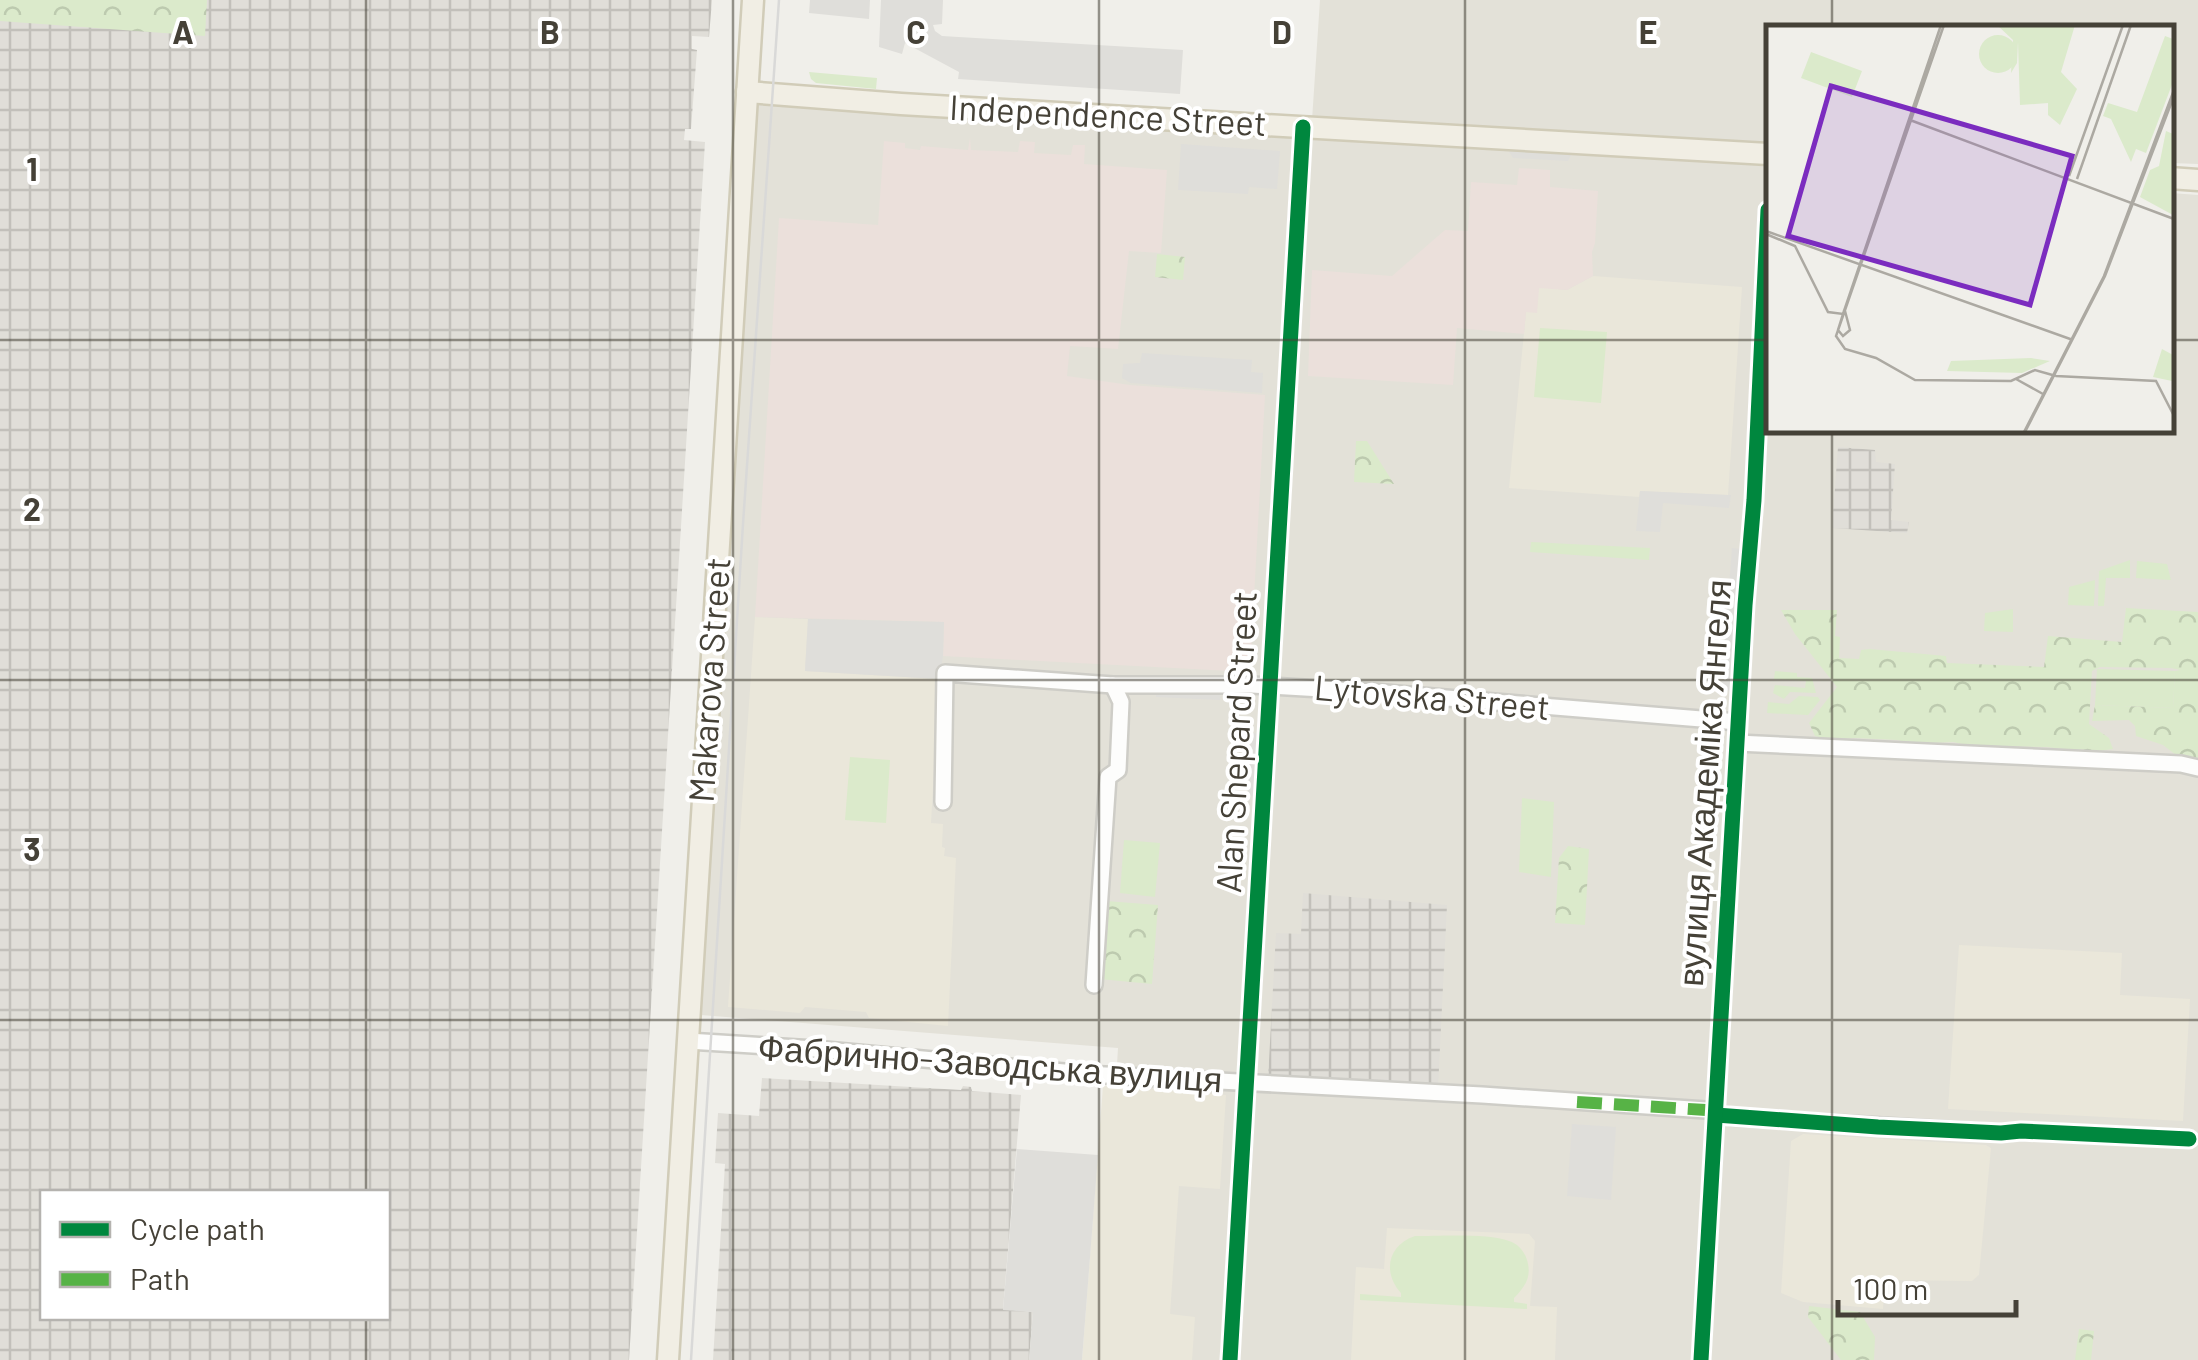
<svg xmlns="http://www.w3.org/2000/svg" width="2198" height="1360" font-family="Barlow,sans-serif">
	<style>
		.residential { fill: #e3e1d8 }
		.industrial { fill: url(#industrial-grid); fill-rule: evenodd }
		.education { fill: #eae7da }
		.medical { fill: #ebe0db }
		.green { fill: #dbeacb }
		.forest { fill: url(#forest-crowns) }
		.parking { fill: #dfdeda }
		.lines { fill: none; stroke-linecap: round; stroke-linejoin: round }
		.minor-casing { stroke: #cecdc7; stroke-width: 20 }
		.major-casing { stroke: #d1ccb8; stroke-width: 25 }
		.minor { stroke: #fdfdfc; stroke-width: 15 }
		.major { stroke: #f1eee4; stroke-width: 20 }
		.tram { stroke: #d9d9d8; stroke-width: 2.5 }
		.quiet { stroke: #57b346; stroke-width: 12; stroke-dasharray: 25 12; stroke-linecap: butt }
		.cycleway-casing { stroke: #fff; stroke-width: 21 }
		.cycleway { stroke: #00873e; stroke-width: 15 }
		.grid { fill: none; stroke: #454137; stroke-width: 2.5; stroke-opacity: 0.55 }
		.labels { text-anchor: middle; stroke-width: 8; stroke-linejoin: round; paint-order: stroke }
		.street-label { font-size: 35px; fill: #454137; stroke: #fff }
		.inset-road { fill: none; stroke: #aca9a2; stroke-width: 2.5 }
		.view { fill: #7b2cbf; fill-opacity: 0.15; stroke: #7b2cbf; stroke-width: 5 }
		.inset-edge { fill: none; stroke: #454137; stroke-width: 5 }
		.grid-label { font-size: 32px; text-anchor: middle; font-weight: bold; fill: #454137; stroke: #fff; stroke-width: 8; stroke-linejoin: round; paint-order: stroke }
	</style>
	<defs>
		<pattern id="industrial-grid" width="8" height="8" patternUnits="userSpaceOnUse" patternTransform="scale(2.5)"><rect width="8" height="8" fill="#e0ded8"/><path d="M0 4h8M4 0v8" fill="none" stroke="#c2c0ba"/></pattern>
		<pattern id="forest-crowns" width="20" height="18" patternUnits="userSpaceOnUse" patternTransform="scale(2.5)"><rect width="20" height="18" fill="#dbeacb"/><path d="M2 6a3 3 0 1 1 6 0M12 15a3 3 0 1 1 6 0" fill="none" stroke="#bdcaaf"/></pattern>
	</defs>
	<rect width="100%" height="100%" fill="#f0efea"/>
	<!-- residential -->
	<g class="residential">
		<path d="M1320,0h878v164l-27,-1 -1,-135h-402v115l-456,-23z"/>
		<path d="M751,97l1017,69v264h402l1,-237 27,2v1165h-1099l19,-312 -417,-33z"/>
	</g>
	<!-- industrial -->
	<g class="industrial">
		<path d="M0,0h712l-3,37 -17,-1v13l5,1 -6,79h-6l-1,11 21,2 -76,1218h-629zM42,1192h346v126h-346z"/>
		<path d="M1838,447l37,3 1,12 19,2 -4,56 18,2 -2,11 -75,-5z"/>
		<path d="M1303,893l144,12 -9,183 -170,-9 8,-146 25,1z"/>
		<path d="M762,1078l199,12 2,-4 8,1 1,4 49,4 -18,214 30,3 -4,48h-316l12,-196 -10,-1 3,-50 41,3z"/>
	</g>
	<!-- education -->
	<g class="education">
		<path d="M1593,276l149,11 -14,208 -88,-4 -1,6 -130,-9 17,-176 12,-25 29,3z"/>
		<path d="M755,617l53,2 -3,52 134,8 -8,144 12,1 -1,23 3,1 -1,8 12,2 -8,168 -79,-8 -3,-6 -49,-4 -12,-1 -5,6 -72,-6z"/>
		<path d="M1959,945l163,8 -2,42 70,4 -7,122 -235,-12z"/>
		<path d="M1103,1086l123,9 -6,94 -41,-3 -9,128 25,3 -3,43h-110z"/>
		<path d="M1803,1134l183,11 5,3 -12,127 -7,6 -87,-1 -2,29 -80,-7 -22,-9 10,-152z"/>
		<path d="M1387,1228l142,6 6,7 -5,65 27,1 -2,53h-204l5,-93 28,2z"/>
	</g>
	<!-- medical -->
	<g class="medical">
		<path d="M970,138l1,12 47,2 2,-11 15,1 -1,11 37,2 2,-10h12l-1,19 83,6 -6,83 -32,-2 -11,98 -48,-3 -3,30 63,9 135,10 -15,277 -307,-16 1,-34 -189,-5 24,-399 99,7 6,-84 21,2v5l15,2 1,-4 47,4z"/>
		<path d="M1519,168l31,2v17l48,4 -3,52 -3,9 1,24 -26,14 -28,-2 -2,25 -11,-1 -2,22 -67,-6 -4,57 -145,-9 4,-106 80,6 53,-46 23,1 3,-49 46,3z"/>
	</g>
	<!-- green -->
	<g class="green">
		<path d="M809,72l68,6 -1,11 -60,-6 -5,-4z"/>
		<path d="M1540,328l67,4 -6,71 -67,-6z"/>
		<path d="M1531,542l119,6 -1,12 -119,-8z"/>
		<path d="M2130,560v18h-24l-2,28h-6l1,-35z"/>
		<path d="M2137,561l30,3 4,16 -35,-2z"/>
		<path d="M2095,580l-1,26 -26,-1 1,-18z"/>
		<path d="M2013,609v23l-29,-1 1,-18z"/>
		<path d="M2097,669l78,2 -2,37 -78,-3z"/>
		<path d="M1775,671l22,2v4l15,1 4,15 -26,-1 -6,7 -11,-6 2,-8 30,3 1,-7 -32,-2z"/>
		<path d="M1799,696l19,1 2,3 -12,15 -41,-2 1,-11 21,2z"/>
		<path d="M850,757l40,3 -4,63 -41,-3z"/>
		<path d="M1522,798l32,4 -3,75 -32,-5z"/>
		<path d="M1124,840l36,3 -5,54 -35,-4z"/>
		<path d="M1415,1236c24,0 74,-3 94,5 10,3 17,12 19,23 3,14 -4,24 -14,34v4l13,2v5l-167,-9v-6l41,3v-4c-19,-21 -13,-48 14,-57z"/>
	</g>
	<!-- forest -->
	<g class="forest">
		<path d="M0,0h207l-2,36 -205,-15z"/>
		<path d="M1157,254l28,3 -2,23 -28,-3z"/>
		<path d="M1356,441h11l27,43 -40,-2z"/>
		<path d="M2126,608l72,4v146l-22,-3 -13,-10 -27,-9 -1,-10 -6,-6 -37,1 3,-16 78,3 2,-37 6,-1 -10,-2 -71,-1 -8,4 -3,53 20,14 4,11 -21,3 -46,-5 -74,-1 -19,-4 -42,2 -13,-4 -43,-2 -23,2 -17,-4 -6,-13 28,-36 -42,-53 -14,-24h56l-2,26 5,1 -1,21 20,1 2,-9 9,-1 76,7 1,7 97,4 4,-31 74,6z"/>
		<path d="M1568,846l21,3 -4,76 -30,-2 4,-65z"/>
		<path d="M1106,901l52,4 -6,79 -53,-5z"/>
		<path d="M1809,1306l51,6 15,25 -1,23h-33l-33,-43z"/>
		<path d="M2079,1329l15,2 -3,29h-16z"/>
	</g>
	<!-- parking -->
	<g class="parking">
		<path d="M810,0h60l-1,19 -60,-6z"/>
		<path d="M881,0h62l-1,24 -9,1 2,6 7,5 241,14 -3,44 -222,-15 1,-7 -54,-29 -3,11 -23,-7z"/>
		<path d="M1181,144l99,7 -3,38 -28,-2 -1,7 -70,-4z"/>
		<path d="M1508,150l64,3 -4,8 -55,-3z"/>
		<path d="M1142,353l110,7 -1,12 12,1 -1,20 -131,-10 -9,-5 1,-14 17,-1z"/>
		<path d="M1640,491l88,4h3l-2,13 -66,-5 -3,29 -24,-1z"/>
		<path d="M1732,548l9,1 -10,142 -10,-1z"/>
		<path d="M808,619l136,3 -1,34 -4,23 -134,-8z"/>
		<path d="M1156,685l64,3v12l-64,-3z"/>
		<path d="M1251,733l12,1 -3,63 -12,-1z"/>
		<path d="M1572,1124l44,3 -5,73 -44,-4z"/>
		<path d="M1017,1149l81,6 -16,205h-53l4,-48 -30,-2z"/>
	</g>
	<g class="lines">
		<!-- minor casing -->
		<g class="minor-casing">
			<g id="minor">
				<path d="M1737,743l444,21 17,4"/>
				<path d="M943,802l2,-129 168,12h139l121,7 365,30"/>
				<path d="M1094,985l14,-208 10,-7 3,-68 -8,-17"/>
				<path d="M688,1041l127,8 271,25 396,21 224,15 27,7 268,16 20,-2 168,8"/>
				<path d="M1230,1360l73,-1233"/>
				<path d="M1701,1360l44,-755 9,-105 14,-290"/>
			</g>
		</g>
		<!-- major casing -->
		<g class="major-casing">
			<g id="major">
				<path d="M747,92l154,12 867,50"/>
				<path d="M2170,178l28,2"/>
				<path d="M668,1360l85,-1360"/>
			</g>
		</g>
		<!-- minor -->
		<use href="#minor" class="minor"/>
		<!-- major -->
		<use href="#major" class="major"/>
		<!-- tram -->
		<path class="tram" d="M691,1360l52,-836 36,-524"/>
		<!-- quiet -->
		<path class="quiet" d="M1577,1102l129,8 10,5"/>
		<!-- cycleway casing -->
		<g class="cycleway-casing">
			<g id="cycleway">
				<path d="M1716,1115l162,12 123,6 20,-2 168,8"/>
				<path d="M1230,1360l73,-1233"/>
				<path d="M1701,1360l44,-755 9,-105 14,-290"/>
			</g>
		</g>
		<!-- cycleway -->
		<use href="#cycleway" class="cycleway"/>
	</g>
	<!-- grid -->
	<path class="grid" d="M366,0v1192M733,0v1360M1099,0v1360M1465,0v1360M1832,0v28M0,340h1768M2170,340h28M1832,430v930M0,680h2198M0,1020h2198M366,1318v42"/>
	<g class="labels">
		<!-- street labels -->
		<g class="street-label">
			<text transform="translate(1108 116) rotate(3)" y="12">Independence Street</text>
			<text transform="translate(710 680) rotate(-86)" y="12">Makarova Street</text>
			<text transform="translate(1432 698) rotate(5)" y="12">Lytovska Street</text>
			<text transform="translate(1237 742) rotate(-87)" y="12">Alan Shepard Street</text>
			<text transform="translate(1705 783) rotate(-86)" y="12">вулиця Академіка Янгеля</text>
			<text transform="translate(990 1064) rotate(4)" y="12">Фабрично-Заводська вулиця</text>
		</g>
	</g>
	<!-- overview -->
	<g transform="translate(1766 25)">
		<rect width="408" height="408" fill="#f0efea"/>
		<path d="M213 29a19 19 0 1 1 38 0a19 19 0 1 1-38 0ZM396,324l11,6v56l-1,-30 -19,-4zM265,333l19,3 -28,12 -75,-2 4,-10z" fill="#dbeacb"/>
		<path d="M231,0h78l-14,47 16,17 -17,36 -12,-10v-12l-28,2 -2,-63 -1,21 -6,10 2,-33zM399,11l8,3v43l-27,71 -10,-4 -5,13 -20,-43 -8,-3 5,-13 29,9zM45,27l51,19 -10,26 -51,-19zM400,106l7,3v81l-33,-18 10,-27 9,-4z" fill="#dbeacb"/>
		<path class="inset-road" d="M178,0l-108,311 9,13 31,9 39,22 96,1 24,-11 21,6M144,95l264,99M303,151l54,-151M311,154l54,-154M0,206l307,109M0,209l29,12 33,66 15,2 98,-289M78,286l-6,19 5,6 7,-6 -5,-19M290,351l100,5 18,35M250,354l27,15M258,407l80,-156 70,-186M259,407l80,-156 69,-180"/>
		<path class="view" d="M65,61l241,70 -42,149 -242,-69z"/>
		<rect width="408" height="408" class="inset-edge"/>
	</g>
	<g class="grid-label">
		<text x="183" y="44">A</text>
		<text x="550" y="44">B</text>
		<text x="916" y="44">C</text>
		<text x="1282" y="44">D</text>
		<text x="1648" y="44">E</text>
		<text x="32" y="181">1</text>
		<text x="32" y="521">2</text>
		<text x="32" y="861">3</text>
	</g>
	<!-- legend -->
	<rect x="40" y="1190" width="350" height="130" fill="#ffffff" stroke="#b5b3af" stroke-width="2.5"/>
	<rect x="60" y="1222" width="50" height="15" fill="#00873e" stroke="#b5b3af" stroke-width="2.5"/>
	<text x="130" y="1240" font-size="30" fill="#454137">Cycle path</text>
	<rect x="60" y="1272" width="50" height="15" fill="#57b346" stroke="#b5b3af" stroke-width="2.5"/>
	<text x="130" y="1290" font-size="30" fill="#454137">Path</text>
	<!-- scale -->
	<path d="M1838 1300v15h178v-15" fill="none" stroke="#454137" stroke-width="5"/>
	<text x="1853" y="1300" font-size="30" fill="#454137" stroke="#ffffff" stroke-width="8" paint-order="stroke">100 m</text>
</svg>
